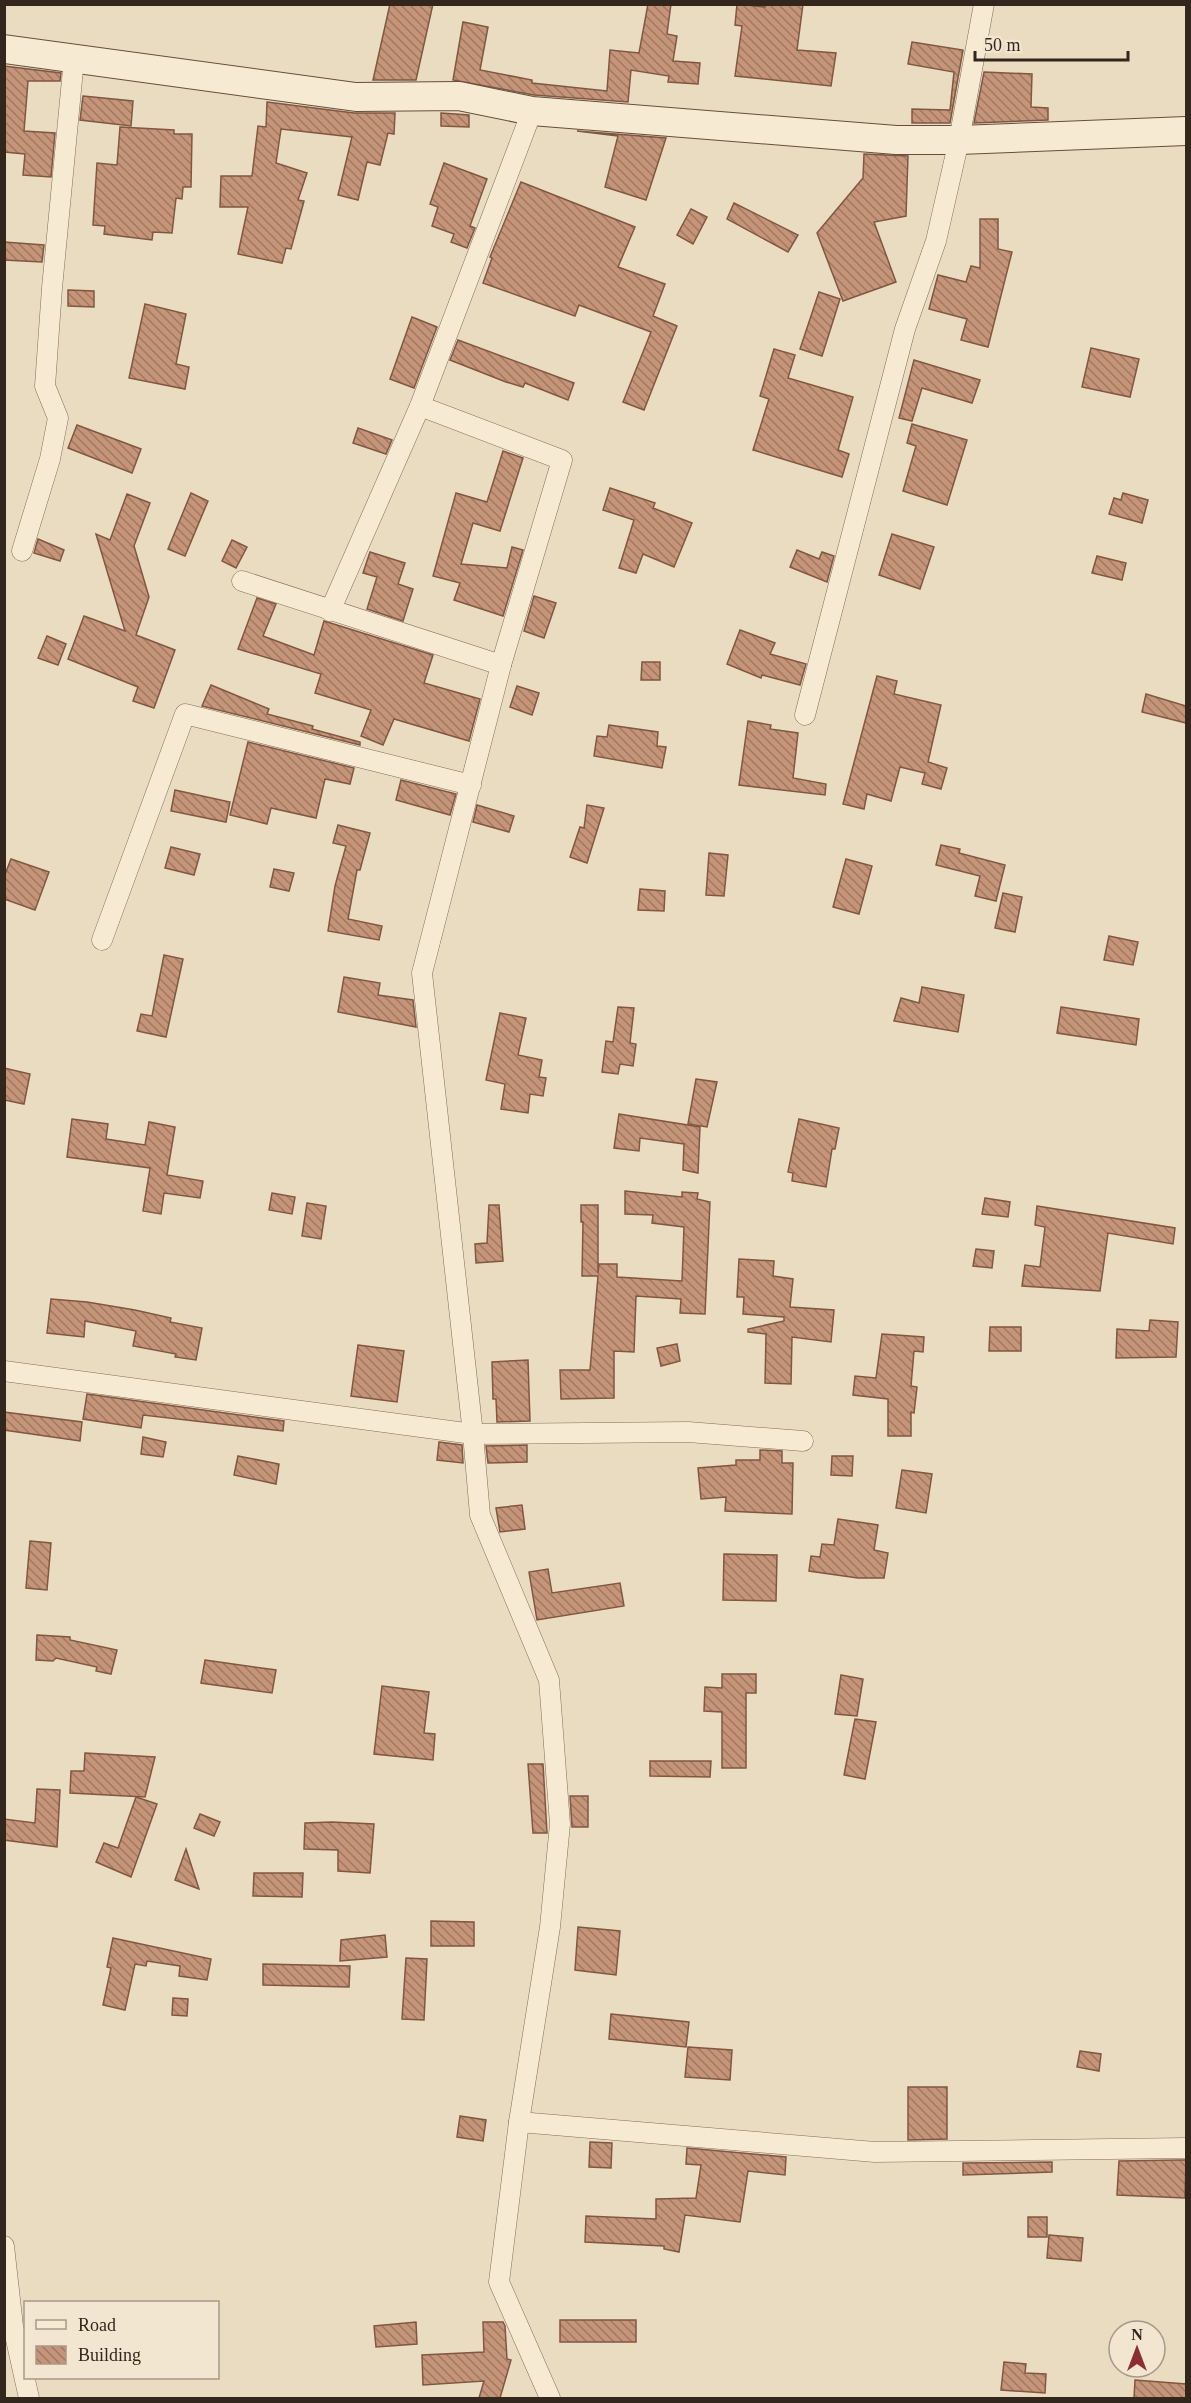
<svg xmlns="http://www.w3.org/2000/svg" width="1191" height="2403" font-family="Georgia,serif">
	<style>
		.building { fill: url(#building-back-hatch); stroke: #805741; stroke-width: 1.5 }
		.lines { fill: none; stroke-linecap: round; stroke-linejoin: round }
		.street-casing { stroke: #826d5a; stroke-width: 21 }
		.secondary-casing { stroke: #644f3d; stroke-width: 30 }
		.street { stroke: #f6ead3; stroke-width: 20 }
		.secondary { stroke: #f6ead3; stroke-width: 28 }
	</style>
	<defs>
		<pattern id="building-back-hatch" width="6" height="6" patternUnits="userSpaceOnUse" patternTransform="scale(1.5)"><rect width="6" height="6" fill="#c69579"/><path d="M-1 5l2 2M0 0l6 6M5-1l2 2" fill="none" stroke="#a17963"/></pattern>
	</defs>
	<rect width="100%" height="100%" fill="#eadcc1"/>
	<!-- building -->
	<g class="building">
		<path d="M390,4h43l-17,76h-43z"/>
		<path d="M648,4h23l-4,30 10,2 -4,25 27,2 -2,21 -30,-2 1,-6 -38,-6 -3,32 -94,-7 -81,-15 10,-58 25,5 -8,43 52,10v3l75,8 3,-41 29,3z"/>
		<path d="M737,4l28,3 1,-3h37l-6,46 39,3 -5,33 -96,-10 7,-50 -7,-1z"/>
		<path d="M912,42l51,8 -13,73h-38v-14l38,1 4,-38 -46,-8z"/>
		<path d="M4,66l57,7 -1,8h-32l-4,50 31,2 -4,44 -28,-2 2,-21 -21,-2z"/>
		<path d="M984,72l48,2 -1,33 17,1v12l-74,3z"/>
		<path d="M83,96l50,5 -2,25 -51,-6z"/>
		<path d="M267,102l87,11h41l-1,21 -6,-1 -8,32 -13,-3 -9,38 -20,-5 14,-58 -71,-8 -5,34 31,10 -9,27 6,1 -13,48 -5,-1 -4,15 -44,-9 10,-47h-28l1,-31h31l6,-50 8,1z"/>
		<path d="M441,113l28,2v12l-28,-1z"/>
		<path d="M120,127l54,3v4h18l-1,53h-8l-1,12 -6,-1 -4,35 -19,-1 -1,8 -48,-6 1,-8 -12,-1 4,-62 20,2z"/>
		<path d="M577,131l89,7 -20,62 -41,-13 13,-51z"/>
		<path d="M864,154l44,2 -2,60 -32,6 22,60 -53,19 -26,-68 46,-55z"/>
		<path d="M444,163l43,16 -17,47 5,2 -8,20 -16,-6 3,-8 -22,-8 6,-19 -8,-3z"/>
		<path d="M521,182l114,45 -17,40 47,17 -12,32 24,10 -33,84 -21,-8 28,-70 -72,-27 -4,11 -92,-33 9,-25 -2,-1z"/>
		<path d="M734,203l64,32 -10,17 -61,-33z"/>
		<path d="M691,209l16,8 -14,27 -16,-9z"/>
		<path d="M980,219h18v30l14,3 -24,95 -27,-7 6,-21 -38,-10 9,-34 28,7 5,-16 9,2z"/>
		<path d="M4,242l40,3 -2,17 -38,-2z"/>
		<path d="M68,290l26,1v16l-26,-1z"/>
		<path d="M819,292l21,7 -18,57 -22,-7z"/>
		<path d="M145,304l41,10 -10,50 13,3 -4,22 -56,-11z"/>
		<path d="M412,317l25,10 -23,61 -24,-9z"/>
		<path d="M458,340l116,43 -6,17 -43,-17 -2,4 -17,-5 -56,-22z"/>
		<path d="M1091,348l48,11 -9,38 -48,-10z"/>
		<path d="M774,349l21,6 -7,23 65,19 -15,53 11,4 -7,23 -89,-27 16,-51 -9,-3z"/>
		<path d="M914,360l66,20 -8,23 -50,-15 -10,33 -13,-3z"/>
		<path d="M912,424l55,16 -20,65 -44,-14 13,-45 -9,-3z"/>
		<path d="M77,425l64,24 -9,24 -64,-25z"/>
		<path d="M358,428l34,12 -6,14 -33,-11z"/>
		<path d="M503,451l20,7 -23,73 -27,-8 -12,41 46,4 5,-21 11,3 -20,66 -49,-16 6,-17 -27,-7 23,-83 31,9z"/>
		<path d="M610,488l45,15 -2,5 39,15 -18,44 -31,-13 -7,19 -17,-5 15,-48 -31,-10z"/>
		<path d="M191,493l17,8 -23,55 -17,-7z"/>
		<path d="M1123,493l25,7 -6,23 -33,-9 5,-16 7,2z"/>
		<path d="M127,494l23,9 -16,43 15,51 -13,38 39,15 -21,58 -21,-7 5,-14 -70,-28 16,-43 41,15 -29,-97 14,6z"/>
		<path d="M892,534l42,13 -14,42 -41,-14z"/>
		<path d="M38,539l26,11 -4,11 -26,-8z"/>
		<path d="M232,540l15,7 -11,21 -14,-7z"/>
		<path d="M797,550l22,9 3,-7 12,4 -7,26 -37,-15z"/>
		<path d="M370,552l35,11 -7,21 15,5 -10,32 -36,-12 10,-32 -14,-4z"/>
		<path d="M1097,556l29,7 -4,17 -30,-7z"/>
		<path d="M534,596l22,7 -12,35 -20,-7z"/>
		<path d="M257,598l19,6 -13,32 51,19 10,-34 109,34 -9,28 56,16 -11,42 -75,-22 -11,26 -22,-9 10,-26 -56,-17 6,-19 -83,-25z"/>
		<path d="M740,630l35,13 -5,11 36,10 -6,21 -38,-10 -1,3 -34,-14z"/>
		<path d="M47,636l19,8 -8,21 -20,-7z"/>
		<path d="M642,662h18v18h-19z"/>
		<path d="M877,676l20,5 -3,13 47,11 -13,57 19,6 -6,21 -19,-5 3,-11 -25,-6 -9,34 -24,-7 -3,15 -21,-5z"/>
		<path d="M211,685l58,24 -2,5 46,12 -1,3 48,13v3l-158,-39z"/>
		<path d="M517,686l22,7 -7,22 -22,-8z"/>
		<path d="M1146,694l40,12v17l-44,-11z"/>
		<path d="M748,721l23,4 -1,4 28,4 -5,45 33,6 -1,11 -86,-10z"/>
		<path d="M609,725l49,7 -1,14 9,1 -4,21 -68,-12 3,-20 10,1z"/>
		<path d="M248,742l106,26 -4,16 -25,-5 -9,39 -45,-10 -4,16 -37,-9z"/>
		<path d="M401,780l55,14 -6,21 -54,-15z"/>
		<path d="M175,790l55,12 -4,20 -55,-11z"/>
		<path d="M477,805l37,11 -5,16 -36,-10z"/>
		<path d="M587,805l17,3 -17,55 -17,-6 10,-30 4,1z"/>
		<path d="M338,825l32,8 -10,37h-3l-9,49 34,7 -3,14 -51,-9 7,-45 11,-40 -13,-3z"/>
		<path d="M941,845l19,4 -1,4 46,12 -9,36 -21,-5 5,-20 -44,-11z"/>
		<path d="M171,847l29,7 -6,21 -29,-7z"/>
		<path d="M709,853l19,2 -4,41 -18,-1z"/>
		<path d="M11,859l38,13 -14,38 -31,-11v-22z"/>
		<path d="M846,859l26,7 -13,48 -26,-7z"/>
		<path d="M274,869l20,4 -5,18 -19,-4z"/>
		<path d="M640,889l25,2 -1,20 -26,-1z"/>
		<path d="M1003,893l19,4 -7,35 -20,-4z"/>
		<path d="M1109,936l29,6 -5,23 -29,-5z"/>
		<path d="M164,955l19,4 -17,78 -29,-6 4,-17 11,2z"/>
		<path d="M344,977l36,6 -2,12 35,5 3,27 -78,-15z"/>
		<path d="M922,987l42,8 -6,37 -64,-11 7,-23 18,5z"/>
		<path d="M618,1007l16,1 -4,35 6,1 -3,22 -13,-2 -2,10 -16,-2 4,-31 7,1z"/>
		<path d="M1061,1007l78,12 -3,26 -79,-12z"/>
		<path d="M500,1013l26,5 -8,37 24,5 -3,17 7,1 -3,18 -13,-2 -2,19 -27,-4 4,-25 -19,-4z"/>
		<path d="M4,1068l26,6 -6,30 -20,-4z"/>
		<path d="M696,1079l21,3 -10,45 -19,-3z"/>
		<path d="M619,1114l81,13 -2,46 -15,-3 1,-26 -44,-6 -1,13 -25,-3z"/>
		<path d="M72,1119l36,5 -2,15 39,6 4,-23 26,5 -8,48 36,6 -3,17 -36,-5 -3,21 -18,-3 7,-43 -83,-11z"/>
		<path d="M799,1119l40,9 -4,21h-3l-6,38 -34,-6 1,-8 -5,-1z"/>
		<path d="M625,1191l57,6v-5l16,1 -1,6 13,3 -5,112 -25,-1 1,-14 -45,-3 -2,56 -20,-1v47l-53,1 -1,-29h30l8,-94h-16l1,-54h-2v-17h17v68l1,-9h18v13l65,4 2,-54 -32,-4 1,-8 -28,-1z"/>
		<path d="M272,1193l23,4 -3,17 -23,-4z"/>
		<path d="M985,1198l25,4 -2,15 -26,-3z"/>
		<path d="M307,1203l19,3 -5,33 -19,-3z"/>
		<path d="M489,1205h10l4,56 -27,2 -1,-19 12,-1z"/>
		<path d="M1037,1206l138,22 -2,16 -65,-11 -8,58 -78,-5 3,-21 15,2 5,-40 -10,-2z"/>
		<path d="M976,1249l18,2 -2,17 -19,-2z"/>
		<path d="M739,1259l35,2 -1,15 20,3 -3,28 44,3 -3,32 -39,-5 -1,47 -26,-1 1,-49 -18,-2v-3l36,-8v-4l-41,-3 1,-17h-7z"/>
		<path d="M51,1299l36,3 48,8 36,8 -1,4 32,6 -6,32 -21,-3 1,-3 -43,-8 3,-15 -51,-10 -1,16 -37,-4z"/>
		<path d="M1150,1320l28,2 -2,35 -60,1 1,-29 32,2z"/>
		<path d="M990,1327h31v24h-32z"/>
		<path d="M882,1334l42,3 -1,15 -9,-1 -3,35 6,1 -3,26 -3,-1v24h-23v-37l-35,-4 2,-19 21,2z"/>
		<path d="M677,1344l3,17 -19,5 -4,-18z"/>
		<path d="M358,1345l46,6 -7,51 -46,-6z"/>
		<path d="M528,1360l2,61 -33,1 -1,-23h-3l-1,-37z"/>
		<path d="M87,1394l197,27 -1,10 -140,-16 -2,13 -58,-9z"/>
		<path d="M4,1412l78,10 -2,19 -76,-11z"/>
		<path d="M143,1437l23,5 -3,15 -22,-3z"/>
		<path d="M439,1442l23,3 1,18 -26,-3z"/>
		<path d="M527,1445v17l-39,1 -2,-17z"/>
		<path d="M760,1450l22,1v12h11l-1,51 -67,-3 1,-14 -25,2 -3,-31 38,-3v-5h24z"/>
		<path d="M238,1456l41,8 -3,20 -42,-9z"/>
		<path d="M832,1456h21l-1,20 -21,-1z"/>
		<path d="M902,1470l30,4 -6,39 -30,-5z"/>
		<path d="M522,1505l3,24 -25,3 -4,-24z"/>
		<path d="M838,1519l40,6 -4,25 14,3 -4,25h-26l-49,-7 2,-15 9,1 2,-13 12,1z"/>
		<path d="M30,1541l21,2 -4,47 -21,-2z"/>
		<path d="M724,1554l53,1 -1,46 -53,-1z"/>
		<path d="M548,1569l4,24 68,-10 4,23 -87,14 -8,-48z"/>
		<path d="M37,1635l33,2v3l47,10 -6,24 -15,-3 1,-4 -41,-9 -3,3 -17,-1z"/>
		<path d="M205,1660l71,10 -4,23 -71,-10z"/>
		<path d="M722,1674h34v19h-10v75h-24v-56l-18,-1 1,-24 17,1z"/>
		<path d="M841,1675l22,4 -6,37 -22,-2z"/>
		<path d="M382,1686l47,6 -5,41 11,1 -2,26 -59,-6z"/>
		<path d="M855,1719l21,3 -11,57 -21,-4z"/>
		<path d="M85,1753l70,4 -10,40 -75,-4 1,-22h13z"/>
		<path d="M650,1761h61l-1,16 -60,-1z"/>
		<path d="M528,1764h15l4,69h-14z"/>
		<path d="M37,1789l23,1 -3,57 -53,-7v-21l31,4z"/>
		<path d="M570,1796h18v31h-16z"/>
		<path d="M136,1797l21,7 -26,73 -35,-15 8,-19 14,5z"/>
		<path d="M200,1814l20,8 -6,14 -20,-8z"/>
		<path d="M332,1822l42,2 -4,49 -32,-2v-21l-34,-1 1,-26z"/>
		<path d="M186,1849l13,40 -24,-9z"/>
		<path d="M254,1873h49l-1,24 -49,-1z"/>
		<path d="M431,1921l43,1v24h-43z"/>
		<path d="M578,1927l42,4 -4,44 -41,-5z"/>
		<path d="M385,1935l2,22 -47,4 1,-21z"/>
		<path d="M113,1938l98,21 -4,21 -28,-4 1,-10 -33,-5 -1,5 -11,-2 -10,46 -22,-5 8,-37 -4,-1z"/>
		<path d="M406,1958l21,1 -3,61 -22,-1z"/>
		<path d="M263,1964l87,2 -1,21 -86,-2z"/>
		<path d="M173,1998l15,1 -1,17 -15,-1z"/>
		<path d="M611,2014l78,8 -3,25 -77,-8z"/>
		<path d="M688,2047l44,3 -2,30 -45,-3z"/>
		<path d="M1080,2051l21,3 -2,17 -22,-4z"/>
		<path d="M908,2087h39v52l-39,1z"/>
		<path d="M460,2116l26,4 -3,21 -26,-4z"/>
		<path d="M590,2142l22,1 -1,25 -22,-1z"/>
		<path d="M687,2148l99,9 -1,18 -37,-4 -8,51 -55,-7 -6,37 -15,-3v-3l-79,-4 1,-26 70,3v-20l40,-1 5,-33 -15,-1z"/>
		<path d="M1180,2160h6l-1,38 -68,-3 2,-34z"/>
		<path d="M1052,2162v10l-89,3v-12z"/>
		<rect x="1028" y="2217" width="19" height="20"/>
		<path d="M1049,2235l34,3 -2,23 -34,-3z"/>
		<rect x="560" y="2320" width="76" height="22"/>
		<path d="M416,2322l1,22 -41,3 -2,-21z"/>
		<path d="M483,2322h20l2,4 2,33 4,1 -11,38h-21l5,-17 -61,4 -1,-30 62,-3z"/>
		<path d="M1004,2362l22,2 -1,9 21,1 -1,19 -44,-3z"/>
		<path d="M1135,2380l51,4v14h-52z"/>
	</g>
	<g class="lines">
		<!-- street casing -->
		<g class="street-casing">
			<g id="street">
				<path d="M532,111l-112,295 142,54 -61,205 -79,308 51,461 7,81 69,165 11,144 -10,103 -31,195 -20,160 51,116"/>
				<path d="M22,551l28,-92 8,-41 -13,-32 7,-98 22,-229"/>
				<path d="M242,581l259,84"/>
				<path d="M330,611l90,-205"/>
				<path d="M805,715l100,-386 31,-88 23,-101 25,-136"/>
				<path d="M102,940l83,-226 286,71"/>
				<path d="M4,1371l469,63 215,-2 115,9"/>
				<path d="M519,2122l356,30 311,-4"/>
				<path d="M4,2246l9,80 16,72"/>
			</g>
		</g>
		<!-- secondary casing -->
		<g class="secondary-casing">
			<path id="secondary" d="M4,49l352,48 103,-1 73,15 364,29h63l227,-9"/>
		</g>
		<!-- street -->
		<use href="#street" class="street"/>
		<!-- secondary -->
		<use href="#secondary" class="secondary"/>
	</g>
	<!-- border -->
	<rect width="1191" height="2403" fill="none" stroke="#33261d" stroke-width="12"/>
	<!-- legend -->
	<rect x="24" y="2301" width="195" height="78" fill="#f2e6d0" stroke="#a69988" stroke-width="1.5"/>
	<rect x="36" y="2320" width="30" height="9" fill="#f6ead3" stroke="#a69988" stroke-width="1.5"/>
	<text x="78" y="2331" font-size="18" fill="#33261d">Road</text>
	<rect x="36" y="2346" width="30" height="18" fill="url(#building-back-hatch)" stroke="#a69988" stroke-width="1.5"/>
	<text x="78" y="2361" font-size="18" fill="#33261d">Building</text>
	<!-- north arrow -->
	<g transform="translate(1137 2349)"><circle r="28" fill="#f2e6d0" stroke="#a69988" stroke-width="1.5"/>
	<path d="M0-4.5L10 22L0 15L-10 22Z" fill="#8d2e33"/>
	<text y="-9" font-size="16" font-weight="bold" text-anchor="middle" fill="#33261d">N</text>
	</g>
	<!-- scale -->
	<path d="M975 51v9h153v-9" fill="none" stroke="#33261d" stroke-width="3"/>
	<text x="984" y="51" font-size="18" fill="#33261d" stroke="#f2e6d0" stroke-width="4.5" paint-order="stroke">50 m</text>
</svg>
